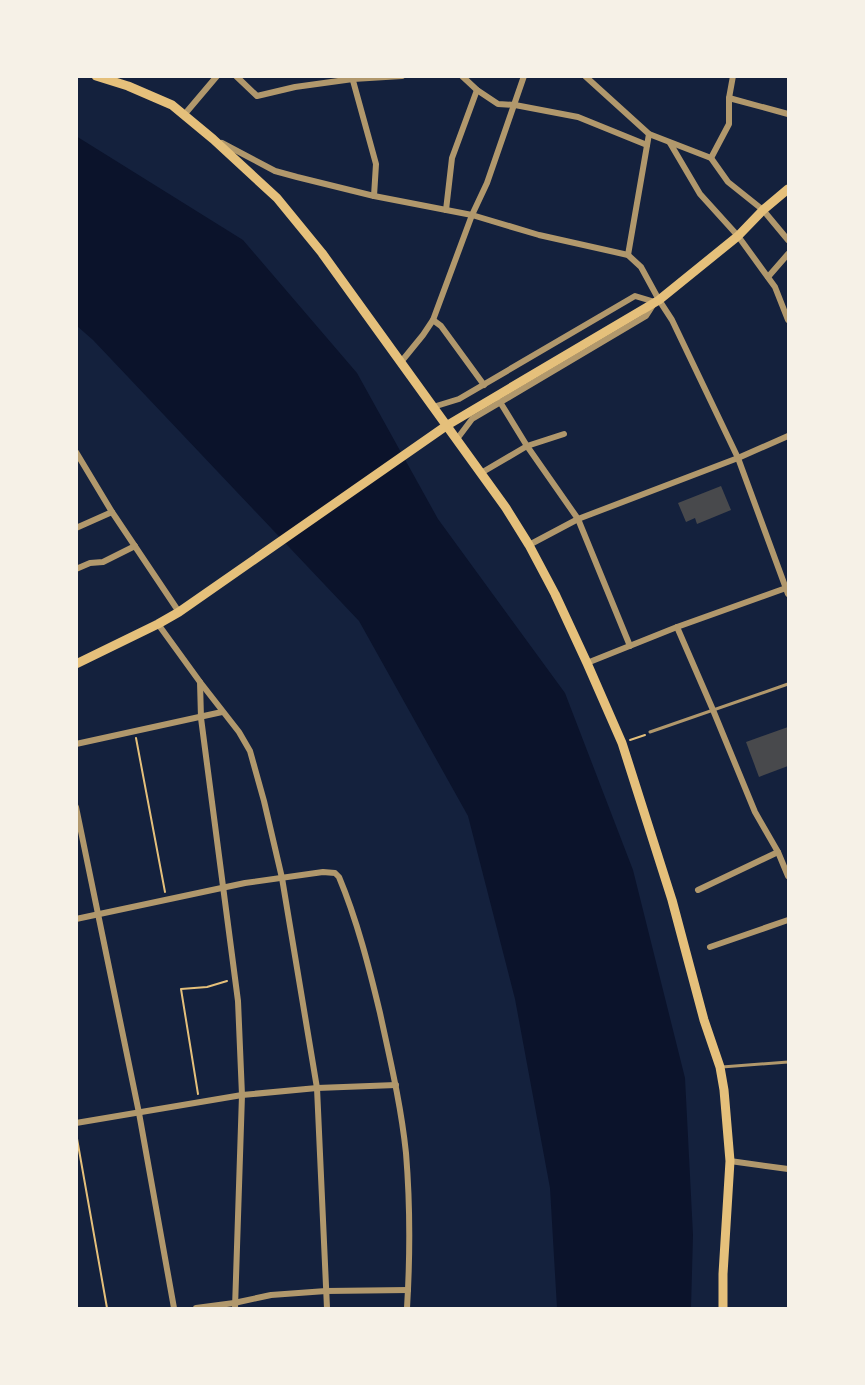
<svg xmlns="http://www.w3.org/2000/svg" width="865" height="1385" font-family="Commissioner,sans-serif">
	<style>
		.water { fill: #0b132b }
		.building { fill: #48494c }
		.lines { fill: none; stroke-linecap: round; stroke-linejoin: round }
		.path { stroke: #e5c07b; stroke-width: 2 }
		.service { stroke: #b1986c; stroke-width: 3 }
		.minor { stroke: #b1986c; stroke-width: 6 }
		.primary { stroke: #e5c07b; stroke-width: 9 }
		.trunk { stroke: #e5c07b; stroke-width: 9 }
	</style>
	<rect width="100%" height="100%" fill="#14213d"/>
	<!-- water -->
	<path class="water" d="M76,136l167,104 114,133 81,146 127,174 68,177 52,208 8,157 -2,73h-134l-7,-120 -35,-189 -47,-183 -109,-195 -266,-281 -16,-14z"/>
	<!-- building -->
	<g class="building">
		<path d="M721,486l10,24 -34,14 -2,-6 -9,4 -8,-19z"/>
		<path d="M788,727v39l-29,11 -13,-35z"/>
	</g>
	<g class="lines">
		<!-- path -->
		<g class="path">
			<path d="M136,738l29,154"/>
			<path d="M630,740l15,-5"/>
			<path d="M198,1094l-17,-105 26,-2 20,-6"/>
			<path d="M76,1133l31,175"/>
		</g>
		<!-- service -->
		<g class="service">
			<path d="M650,732l138,-48"/>
			<path d="M722,1067l66,-5"/>
		</g>
		<!-- minor -->
		<g class="minor">
			<path d="M236,76l21,20 38,-9 58,-8 49,-3"/>
			<path d="M462,76l15,14 21,14 17,1 63,12 69,28"/>
			<path d="M585,76l64,58 62,24 17,24 35,28 25,30"/>
			<path d="M352,77l24,87 -2,32"/>
			<path d="M729,98l59,16"/>
			<path d="M184,115l33,-39"/>
			<path d="M222,143l53,28 22,6 77,19 98,19 67,20 89,20 13,12 18,33 13,20 66,138 50,136"/>
			<path d="M670,143l30,51 38,42 37,51 13,33"/>
			<path d="M711,158l18,-34v-26l4,-22"/>
			<path d="M446,210l6,-52 25,-68"/>
			<path d="M628,255l21,-121"/>
			<path d="M768,277l20,-23"/>
			<path d="M433,320l8,6 43,59"/>
			<path d="M401,362l22,-27 10,-15 39,-105 15,-32 37,-107"/>
			<path d="M500,402l27,44 51,73 52,127"/>
			<path d="M433,407l26,-8 176,-103 20,6 -9,14 -174,103 -15,20"/>
			<path d="M76,452l36,60 67,100"/>
			<path d="M481,473l46,-27 37,-12"/>
			<path d="M76,528l36,-16"/>
			<path d="M529,545l49,-26 160,-61 50,-22"/>
			<path d="M76,569l14,-6 13,-1 32,-16"/>
			<path d="M158,624l42,58 1,36 37,283 4,94 -7,213"/>
			<path d="M677,627l36,83 42,102 23,40 10,24"/>
			<path d="M587,663l90,-36 109,-39"/>
			<path d="M200,682l39,50 11,19 14,50 18,77 35,210 10,220"/>
			<path d="M76,744l146,-32"/>
			<path d="M76,807l63,306 35,195"/>
			<path d="M698,890l80,-38"/>
			<path d="M76,919l169,-36 78,-11 12,1 4,4c18,43 30,90 41,136 10,46 21,92 26,140 4,49 4,106 1,155"/>
			<path d="M710,947l78,-27"/>
			<path d="M76,1123l166,-28 75,-7 79,-3"/>
			<path d="M730,1161l58,8"/>
			<path d="M196,1308l38,-5 37,-8 55,-4 82,-1"/>
		</g>
		<!-- primary -->
		<path class="primary" d="M96,76l32,10 44,19 41,34 64,59 45,55 184,255 23,37 26,49 32,69 35,80 50,157 32,120 16,47 4,23 6,71 -7,113v34"/>
		<!-- trunk -->
		<path class="trunk" d="M76,664l82,-40 21,-12 267,-186 213,-126 79,-64 25,-26 25,-21"/>
	</g>
	<!-- border -->
	<rect width="865" height="1385" fill="none" stroke="#f6f1e7" stroke-width="156"/>
</svg>
